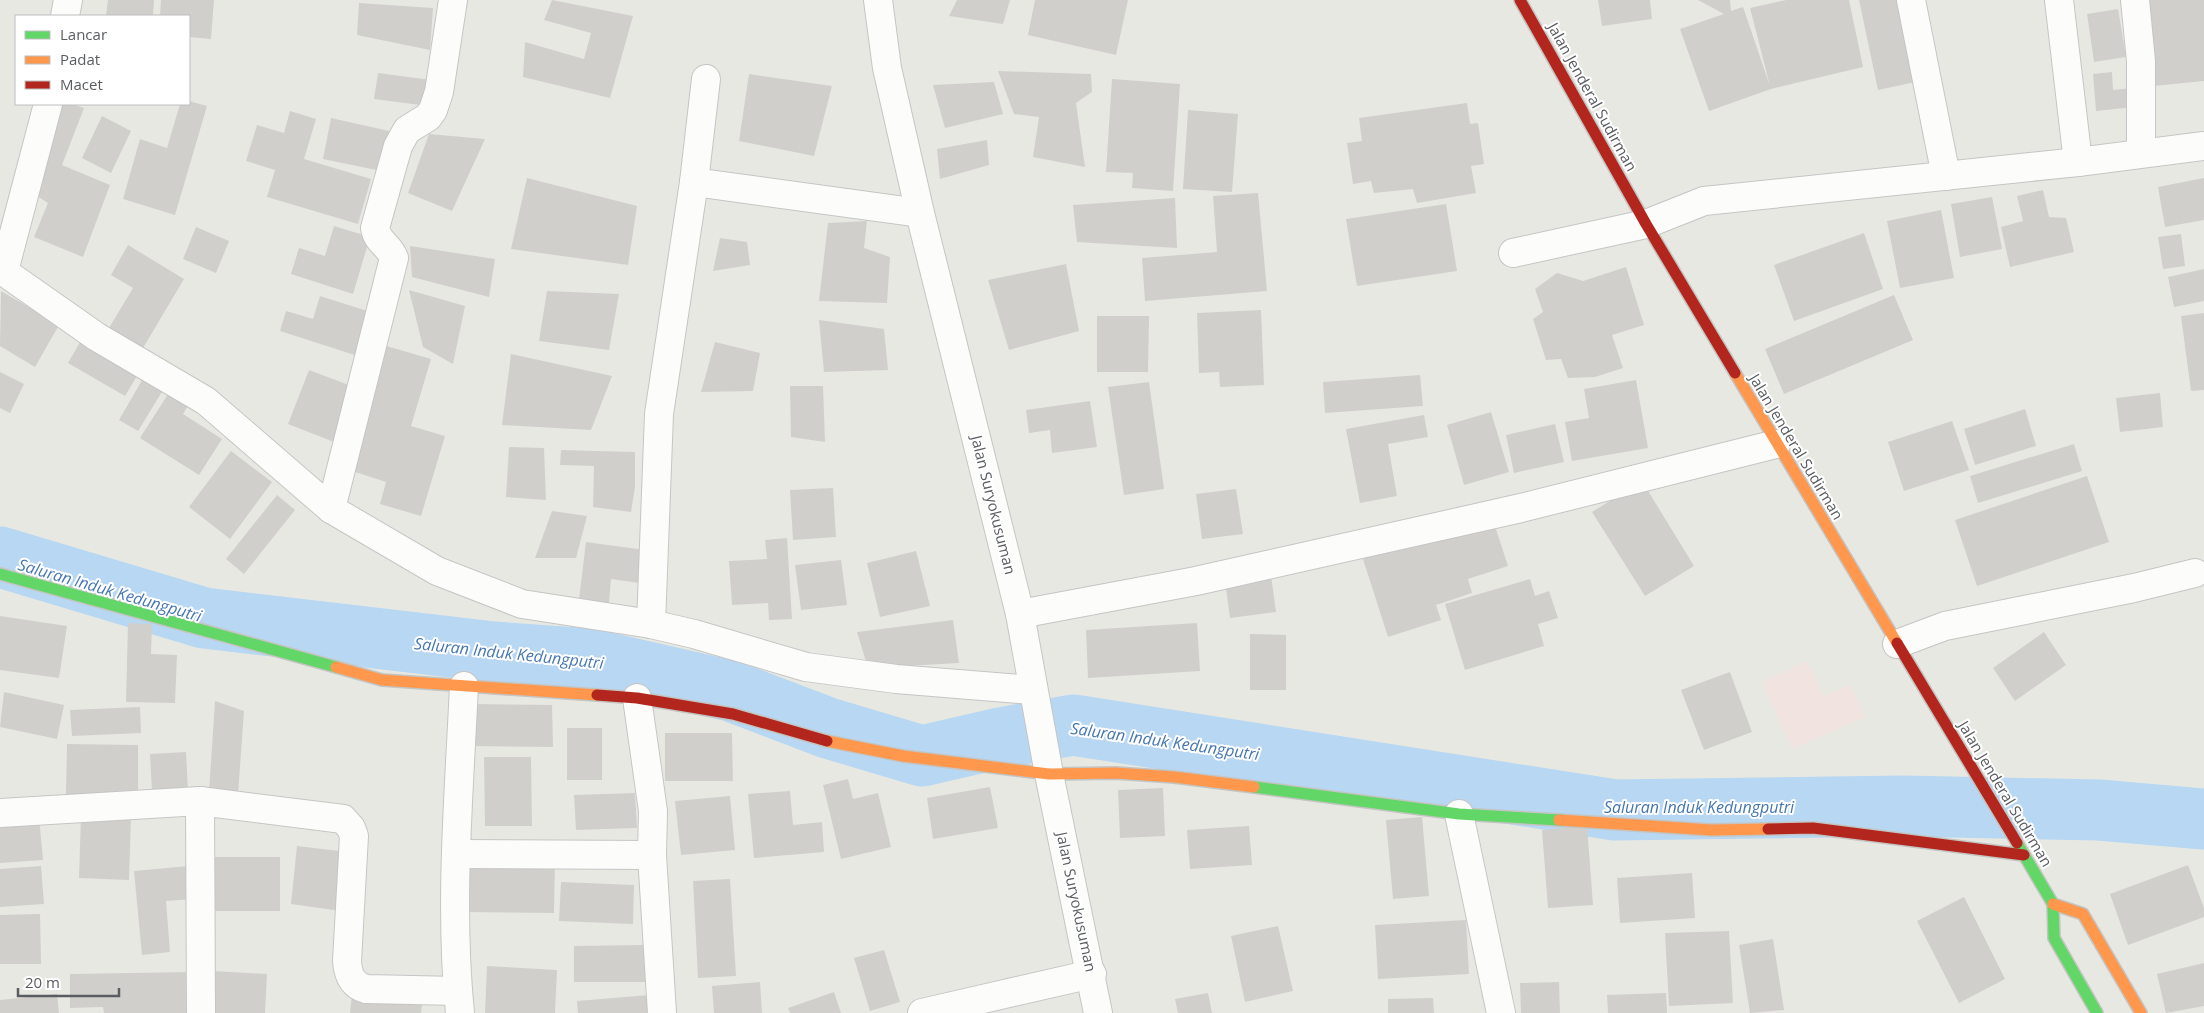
<svg xmlns="http://www.w3.org/2000/svg" width="2204" height="1013" font-family="'Open Sans',sans-serif">
	<style>
		.medical { fill: #f1e3df }
		.lines { fill: none; stroke-linecap: round; stroke-linejoin: round }
		.river { stroke: #b7d7f2; stroke-width: 61 }
		.building { fill: #d0cfcc }
		.street-casing { stroke: #c5c5c5; stroke-width: 30 }
		.fast-casing { stroke: #c4c5c3; stroke-width: 14 }
		.slow-casing { stroke: #c4c5c3; stroke-width: 14 }
		.jam-casing { stroke: #c4c5c3; stroke-width: 14 }
		.street { stroke: #fcfcfb; stroke-width: 28 }
		.fast { stroke: #63d668; stroke-width: 11 }
		.slow { stroke: #ff974d; stroke-width: 11 }
		.jam { stroke: #b3261e; stroke-width: 11 }
		.labels { text-anchor: middle; stroke-width: 4; stroke-linejoin: round; paint-order: stroke }
		.street-label { font-size: 15px; fill: #595c60; stroke: #fff }
		.water-label { font-size: 16px; font-style: italic; fill: #4476b1; stroke: #fff }
	</style>
	<rect width="100%" height="100%" fill="#e8e8e3"/>
	<!-- medical -->
	<path class="medical" d="M1807,661l17,35 26,-11 15,32 -73,32 -30,-67z"/>
	<g class="lines">
		<!-- river -->
		<path class="river" d="M0,557l204,61 290,34 96,7 141,32 97,37 94,28 78,-18 73,-13 542,85 289,-4 195,4 105,9"/>
	</g>
	<!-- building -->
	<g class="building">
		<path d="M108,0h46l-1,16h-47z"/>
		<path d="M161,0h53l-3,39 -22,-2v-21h-29z"/>
		<path d="M552,0l81,16 -23,82 -87,-21 2,-35 59,17 7,-26 -47,-13z"/>
		<path d="M957,0h53l-7,24 -54,-8z"/>
		<path d="M1035,0h93l-12,55 -88,-20z"/>
		<path d="M1598,0h52l2,19 -50,7z"/>
		<path d="M1698,0h32l1,11 12,-4 27,79 -20,-78 36,-8h63l14,67 -92,22 -62,22 -29,-82 44,-15z"/>
		<path d="M1859,0h44l17,81 -42,9z"/>
		<path d="M2143,0h61v81l-51,5z"/>
		<path d="M359,3l74,5 -3,42 -73,-15z"/>
		<path d="M2118,9l8,48 -32,5 -7,-48z"/>
		<path d="M998,71l93,3 1,18 -16,11 9,64 -52,-10 6,-40 -25,-3z"/>
		<path d="M2112,72l1,18 19,-2 2,19 -38,4 -3,-37z"/>
		<path d="M378,73l53,7 -3,26 -54,-7z"/>
		<path d="M749,74l83,12 -18,70 -75,-15z"/>
		<path d="M1112,79l68,5 -7,107 -41,-3 1,-15 -27,-1z"/>
		<path d="M994,82l9,32 -58,14 -12,-43z"/>
		<path d="M189,101l18,5 -32,109 -52,-16 17,-60 27,9 13,-44h9z"/>
		<path d="M1467,103l3,21 8,-1 6,41 -13,2 5,27 -59,10 -4,-14 -39,4 -3,-12 -18,3 -6,-41 15,-2 -3,-23z"/>
		<path d="M57,104h15l12,4 -22,57 48,20 -27,72 -49,-20 14,-34 -17,-11z"/>
		<path d="M1188,110l50,4 -6,78 -49,-3z"/>
		<path d="M290,111l26,8 -12,40 67,20 -13,45 -91,-27 8,-27 -29,-9 11,-36 27,8z"/>
		<path d="M102,116l29,15 -20,42 -29,-15z"/>
		<path d="M331,118l58,13 -8,40 -58,-12z"/>
		<path d="M429,134l56,5 -33,72 -44,-18z"/>
		<path d="M987,140l2,25 -49,14 -3,-30z"/>
		<path d="M527,178l110,28 -9,59 -117,-16z"/>
		<path d="M2204,178v42l-39,7 -7,-40z"/>
		<path d="M2043,190l6,27 17,1 8,34 -64,15 -9,-40 22,-6 -6,-25z"/>
		<path d="M1258,193l9,98 -122,10 -3,-43 75,-6 -4,-56z"/>
		<path d="M1992,197l10,52 -42,8 -9,-53z"/>
		<path d="M1175,198l2,50 -100,-6 -4,-37z"/>
		<path d="M1446,204l11,67 -100,15 -11,-67z"/>
		<path d="M1941,210l13,68 -54,10 -13,-67z"/>
		<path d="M867,221l-3,27 26,9 -3,46 -68,-2 9,-78z"/>
		<path d="M334,226l36,11 -17,57 -62,-20 8,-26 26,8z"/>
		<path d="M196,227l33,14 -13,32 -33,-14z"/>
		<path d="M1864,233l19,56 -89,32 -20,-56z"/>
		<path d="M2181,234l4,32 -22,3 -5,-32z"/>
		<path d="M720,238l27,4 3,23 -37,6z"/>
		<path d="M128,245l56,34 -41,69 -34,-20 24,-40 -22,-13z"/>
		<path d="M410,246l85,13 -6,38 -77,-20z"/>
		<path d="M1066,264l13,67 -70,19 -21,-70z"/>
		<path d="M1626,267l18,58 -32,10 11,33 -28,9 -27,1 -7,-19 -15,1 -13,-41 10,-7 -8,-23 22,-16 26,8z"/>
		<path d="M2204,269v32l-30,6 -6,-30z"/>
		<path d="M409,290l56,16 -12,58 -30,-17z"/>
		<path d="M1,291l58,34 -24,42 -35,-21z"/>
		<path d="M547,291l72,3 -10,56 -70,-9z"/>
		<path d="M1894,295l19,45 -129,54 -19,-45z"/>
		<path d="M320,296l57,18 -13,44 -84,-27 6,-20 27,8z"/>
		<path d="M1261,310l3,75 -44,2 -1,-15 -20,1 -2,-60z"/>
		<path d="M2204,313v77l-13,1 -10,-75z"/>
		<path d="M1097,316h52l-1,56h-51z"/>
		<path d="M819,320l65,9 4,41 -64,2z"/>
		<path d="M83,337l57,34 -15,25 -57,-33z"/>
		<path d="M715,342l45,11 -7,38 -52,1z"/>
		<path d="M383,345l48,14 -20,67 34,10 -24,80 -41,-12 6,-22 -40,-13z"/>
		<path d="M511,354l101,22 -21,54 -89,-5z"/>
		<path d="M309,370l45,17 -20,55 -46,-18z"/>
		<path d="M0,372l24,12 -14,29 -10,-5z"/>
		<path d="M145,375l20,12 -27,44 -19,-11z"/>
		<path d="M1420,375l3,31 -98,7 -2,-31z"/>
		<path d="M1636,380l12,68 -76,13 -7,-39 24,-4 -5,-29z"/>
		<path d="M1149,382l15,107 -40,6 -16,-108z"/>
		<path d="M790,386h33l2,56 -34,-5z"/>
		<path d="M170,391l19,13 -6,10 39,25 -23,36 -59,-37z"/>
		<path d="M2160,393l3,34 -43,5 -4,-34z"/>
		<path d="M1090,401l7,46 -45,6 -2,-23 -21,3 -3,-23z"/>
		<path d="M2025,409l11,37 -61,19 -11,-36z"/>
		<path d="M1491,412l18,60 -45,13 -17,-60z"/>
		<path d="M1424,415l4,22 -40,7 9,52 -37,7 -14,-74z"/>
		<path d="M1952,421l17,49 -65,21 -16,-49z"/>
		<path d="M1555,424l9,38 -50,11 -8,-38z"/>
		<path d="M2074,444l8,27 -104,32 -8,-27z"/>
		<path d="M509,447l35,1 2,52 -40,-3z"/>
		<path d="M561,450l74,2v35l-4,25 -38,-5 1,-41 -34,-1z"/>
		<path d="M231,451l41,31 -42,57 -41,-32z"/>
		<path d="M2087,476l22,66 -132,44 -22,-66z"/>
		<path d="M1642,481l52,85 -49,30 -53,-84z"/>
		<path d="M833,488l3,49 -43,3 -3,-50z"/>
		<path d="M1236,489l7,45 -41,5 -6,-45z"/>
		<path d="M277,495l18,15 -51,64 -18,-15z"/>
		<path d="M552,511l35,5 -11,42h-41z"/>
		<path d="M1492,517l16,49 -40,13 4,14 -36,12 5,15 -53,17 -25,-78z"/>
		<path d="M787,538l5,81 -23,1 -1,-17 -36,2 -3,-44 38,-2 -2,-19z"/>
		<path d="M586,542l59,8 -5,33 -29,-4 -2,24 -30,-4z"/>
		<path d="M916,551l14,55 -50,11 -13,-54z"/>
		<path d="M841,560l6,45 -46,5 -6,-45z"/>
		<path d="M1271,575l5,37 -46,6 -5,-37z"/>
		<path d="M1530,579l5,17 14,-5 9,27 -20,6 6,22 -79,24 -20,-66z"/>
		<path d="M0,616l67,10 -8,52 -59,-8z"/>
		<path d="M953,620l6,43 -91,5 -11,-36z"/>
		<path d="M128,623l24,1 -1,30 26,1 -2,48 -49,-1z"/>
		<path d="M1197,623l3,48 -112,7 -2,-48z"/>
		<path d="M2044,632l22,33 -51,36 -22,-33z"/>
		<path d="M1250,634l36,1v55h-36z"/>
		<path d="M1730,672l22,60 -48,18 -23,-60z"/>
		<path d="M4,692l60,13 -7,34 -57,-12z"/>
		<path d="M215,701l29,10 -6,83 -29,-2z"/>
		<path d="M469,704l83,1 1,42 -84,-1z"/>
		<path d="M140,707l1,26 -69,3 -2,-26z"/>
		<rect x="567" y="728" width="35" height="52"/>
		<path d="M665,733h67l1,48h-68z"/>
		<path d="M67,744l71,1v50l-72,-1z"/>
		<path d="M186,752l2,39 -36,1 -2,-38z"/>
		<path d="M484,757h47l1,69h-47z"/>
		<path d="M848,779l5,20 25,-6 13,54 -50,12 -18,-74z"/>
		<path d="M990,787l8,41 -65,11 -6,-41z"/>
		<path d="M1163,788l2,48 -45,2 -2,-48z"/>
		<path d="M790,791l3,34 29,-3 2,30 -70,6 -6,-64z"/>
		<path d="M635,793l2,35 -61,2 -2,-35z"/>
		<path d="M730,796l5,54 -54,5 -6,-54z"/>
		<path d="M81,815l50,2 -2,63 -50,-2z"/>
		<path d="M39,817l4,43 -43,3v-43z"/>
		<path d="M1422,817l7,79 -36,3 -7,-79z"/>
		<path d="M1249,826l3,39 -62,4 -3,-39z"/>
		<path d="M1587,826l6,79 -45,3 -6,-78z"/>
		<path d="M297,846l51,6 -7,59 -50,-7z"/>
		<rect x="209" y="857" width="71" height="54"/>
		<path d="M464,862h91l-1,51 -90,-1z"/>
		<path d="M2188,865l16,43v9l-76,28 -18,-51z"/>
		<path d="M41,866l3,38 -44,3v-38z"/>
		<path d="M189,866l4,33 -27,2 4,51 -28,3 -8,-84z"/>
		<path d="M1692,873l3,45 -75,5 -3,-45z"/>
		<path d="M730,879l6,97 -38,2 -5,-97z"/>
		<path d="M561,882l73,3 -1,39 -74,-3z"/>
		<path d="M1964,897l41,82 -46,24 -42,-82z"/>
		<path d="M40,914l1,50h-41v-49z"/>
		<path d="M1466,920l3,54 -91,5 -3,-54z"/>
		<path d="M1278,926l15,65 -48,11 -14,-66z"/>
		<path d="M1729,931l4,72 -64,3 -4,-73z"/>
		<path d="M1773,939l11,71 -34,3 -11,-68z"/>
		<path d="M644,945l1,37h-71v-36z"/>
		<path d="M884,950l16,52 -30,9 -16,-53z"/>
		<path d="M2204,963v43l-38,7 -9,-39z"/>
		<path d="M487,966l70,4 -2,43h-70z"/>
		<path d="M213,971l54,3 -2,39h-54z"/>
		<path d="M194,972l1,41h-91l-1,-6 -33,1v-34z"/>
		<path d="M760,982l2,31h-48l-2,-27z"/>
		<path d="M1559,982l1,31h-39l-1,-30z"/>
		<path d="M834,992l7,21h-51l-2,-5z"/>
		<path d="M1208,993l4,20h-34l-3,-14z"/>
		<path d="M1666,993l1,20h-59l-1,-18z"/>
		<path d="M57,994l2,19h-59v-13z"/>
		<path d="M352,995l70,10 -1,8h-71z"/>
		<path d="M649,995l2,18h-73l-1,-12z"/>
		<path d="M1433,998l1,15h-46v-14z"/>
	</g>
	<g class="lines">
		<!-- street casing -->
		<g class="street-casing">
			<g id="street">
				<path d="M878,0l9,68 33,145 100,401 29,160 49,239"/>
				<path d="M1911,0l35,176"/>
				<path d="M2059,0l19,162"/>
				<path d="M2135,0l6,61v92"/>
				<path d="M65,16l3,-16"/>
				<path d="M694,182l226,31"/>
				<path d="M1513,253l133,-29 58,-23 374,-39 126,-16"/>
				<path d="M0,269l97,68 109,64 125,108 106,62 85,33 129,20 43,10 112,33 90,12 136,11"/>
				<path d="M4,271l44,-167"/>
				<path d="M331,509l63,-251c-5,-13 -17,-16 -19,-30l23,-82 9,-16 21,-13 5,-7 6,-18 14,-92"/>
				<path d="M1020,614l176,-33 325,-73 255,-64"/>
				<path d="M651,624l8,-210 35,-232 12,-103"/>
				<path d="M1897,644l48,-18 189,-38 61,-15"/>
				<path d="M637,698l16,113 -1,44 10,158"/>
				<path d="M200,801l1,212"/>
				<path d="M0,813l200,-12 143,18 8,9 3,8 -7,125c1,14 5,24 19,28l92,2"/>
				<path d="M1459,814l42,199"/>
				<path d="M457,854l195,1"/>
				<path d="M460,1013c-11,-108 -1,-219 4,-327"/>
				<path d="M922,1013l170,-39"/>
			</g>
		</g>
		<!-- fast casing -->
		<g class="fast-casing">
			<g id="fast">
				<path d="M0,574l336,93"/>
				<path d="M1254,787l205,27 100,6"/>
				<path d="M2017,843l36,61 1,34 43,75"/>
			</g>
		</g>
		<!-- slow casing -->
		<g class="slow-casing">
			<g id="slow">
				<path d="M1735,373l162,270"/>
				<path d="M336,667l46,13 215,15"/>
				<path d="M827,741l76,15 146,18 67,-1 58,4 80,10"/>
				<path d="M1559,820l152,10 57,-1"/>
				<path d="M2053,904l30,10 58,99"/>
			</g>
		</g>
		<!-- jam casing -->
		<g class="jam-casing">
			<g id="jam">
				<path d="M1520,0l126,224 89,149"/>
				<path d="M1897,643l120,200"/>
				<path d="M597,695l40,3 96,16 94,27"/>
				<path d="M1768,829l45,-1 211,27"/>
			</g>
		</g>
		<!-- street -->
		<use href="#street" class="street"/>
		<!-- fast -->
		<use href="#fast" class="fast"/>
		<!-- slow -->
		<use href="#slow" class="slow"/>
		<!-- jam -->
		<use href="#jam" class="jam"/>
	</g>
	<g class="labels">
		<!-- street labels -->
		<g class="street-label">
			<text transform="translate(1592 97) rotate(61)" y="5">Jalan Jenderal Sudirman</text>
			<text transform="translate(1796 447) rotate(59)" y="5">Jalan Jenderal Sudirman</text>
			<text transform="translate(993 505) rotate(76)" y="5">Jalan Suryokusuman</text>
			<text transform="translate(2005 794) rotate(59)" y="5">Jalan Jenderal Sudirman</text>
			<text transform="translate(1076 902) rotate(78)" y="5">Jalan Suryokusuman</text>
		</g>
		<!-- water labels -->
		<g class="water-label">
			<text transform="translate(110 590) rotate(16)" y="6">Saluran Induk Kedungputri</text>
			<text transform="translate(509 653) rotate(6)" y="6">Saluran Induk Kedungputri</text>
			<text transform="translate(1165 741) rotate(8)" y="6">Saluran Induk Kedungputri</text>
			<text x="1699" y="813">Saluran Induk Kedungputri</text>
		</g>
	</g>
	<!-- legend -->
	<rect x="15" y="15" width="175" height="90" fill="#ffffff" stroke="#bdbebf"/>
	<rect x="25" y="31" width="25" height="8" fill="#63d668" stroke="#bdbebf"/>
	<text x="60" y="40" font-size="15" fill="#595c60">Lancar</text>
	<rect x="25" y="56" width="25" height="8" fill="#ff974d" stroke="#bdbebf"/>
	<text x="60" y="65" font-size="15" fill="#595c60">Padat</text>
	<rect x="25" y="81" width="25" height="8" fill="#b3261e" stroke="#bdbebf"/>
	<text x="60" y="90" font-size="15" fill="#595c60">Macet</text>
	<!-- scale -->
	<path d="M18 988v8h101v-8" fill="none" stroke="#595c60" stroke-width="2.5"/>
	<text x="25" y="988" font-size="15" fill="#595c60" stroke="#ffffff" stroke-width="4" paint-order="stroke">20 m</text>
</svg>
